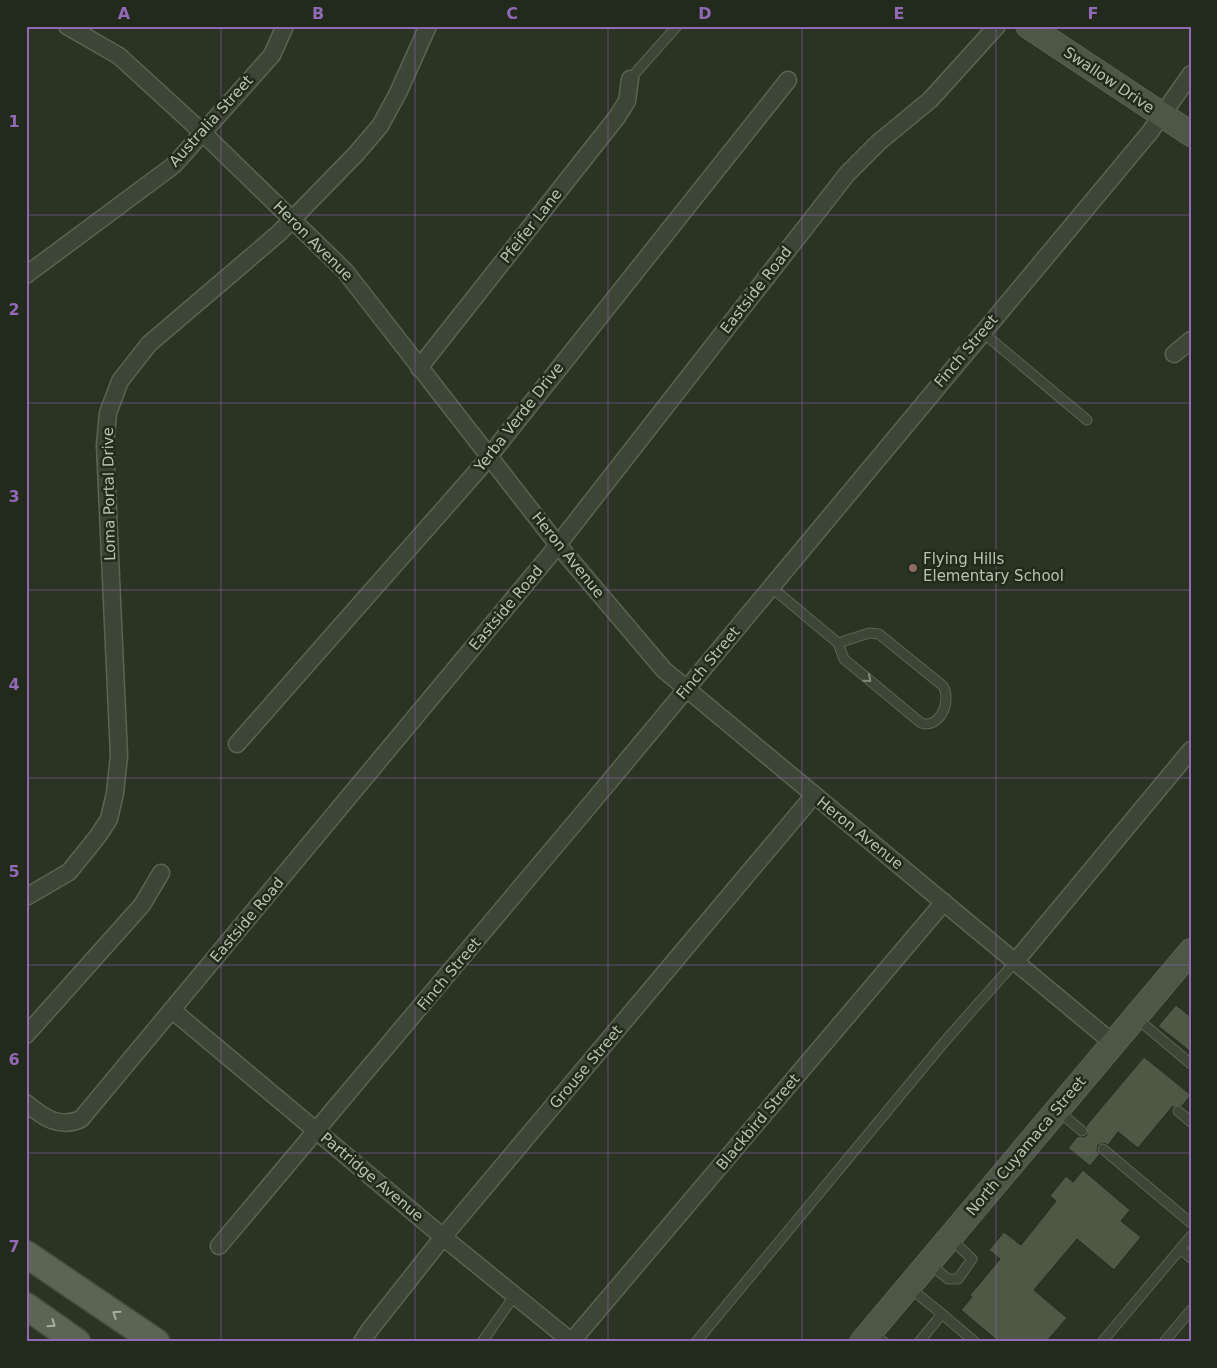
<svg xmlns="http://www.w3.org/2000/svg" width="1217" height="1368" font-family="'DejaVu Sans',sans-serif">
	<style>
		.building { fill: #4d5944; stroke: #242c1d }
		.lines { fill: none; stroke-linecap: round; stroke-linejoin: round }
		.lane-casing { stroke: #5b6353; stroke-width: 11 }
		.street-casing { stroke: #5b6353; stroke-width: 19 }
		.secondary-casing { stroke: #5b6353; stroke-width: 26 }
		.primary-casing { stroke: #464f3f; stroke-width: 29 }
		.lane { stroke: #3d4536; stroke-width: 9 }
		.street { stroke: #3d4536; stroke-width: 16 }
		.secondary { stroke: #4c5845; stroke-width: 24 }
		.primary { stroke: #5c6554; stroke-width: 26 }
		.oneway { stroke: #818a79 }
		.oneway2 { stroke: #a6af9e }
		.grid { fill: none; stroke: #9368b9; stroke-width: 1; stroke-opacity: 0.55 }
		.education-dot { fill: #8d6e63; stroke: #222a1b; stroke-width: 2 }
		.labels { text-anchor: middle; stroke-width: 5; stroke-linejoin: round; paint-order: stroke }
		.street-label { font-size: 15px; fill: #b8c2b0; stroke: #222a1b }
		.poi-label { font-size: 15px; fill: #b8c2b0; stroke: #222a1b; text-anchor: start }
		.neatline { fill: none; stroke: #9368b9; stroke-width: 2 }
		.grid-label { font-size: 16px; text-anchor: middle; font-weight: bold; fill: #9368b9 }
	</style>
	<rect width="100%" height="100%" fill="#2b3423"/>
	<!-- building -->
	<g class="building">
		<path d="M1176,1005l15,12v35l-33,-26z"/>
		<path d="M1144,1057l47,38 -9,11 -10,1 -34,41 -20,-16 -10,13 -4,-2 -6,2 -1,6 3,3 -10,12 -22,-18 10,-12 6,1 3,-2 -1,-9z"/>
		<path d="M1083,1170l47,40 -9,11 20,16 -27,33 -37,-31 -43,51 33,28 -21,24h-47l-38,-32 11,-13 -2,-2 30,-36 -11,-9 15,-18 17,13 35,-44 -6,-5 16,-20 7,6z"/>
	</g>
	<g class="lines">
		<!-- lane casing -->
		<g class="lane-casing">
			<g id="lane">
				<path d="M630,79l47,-53"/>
				<path d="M982,332l105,88"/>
				<path d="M771,587l67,56 6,16 77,64c19,6 31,-22 22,-37l-64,-52 -10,-1 -31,10"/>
				<path d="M1135,1017l56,47"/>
				<path d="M1057,1110l25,21"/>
				<path d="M1178,1111l13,11"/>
				<path d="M1103,1149l88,74"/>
				<path d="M1180,1249l11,9"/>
				<path d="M929,1263l19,16h10l14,-20 -21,-20"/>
				<path d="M910,1288l32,26 -23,28"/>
				<path d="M942,1314l33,28"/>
				<path d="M871,1332l13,10"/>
				<path d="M482,1342l33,-47"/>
				<path d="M696,1342l250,-302 69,-78"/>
				<path d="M1102,1342l89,-106"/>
				<path d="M1164,1342l27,-32"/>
			</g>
		</g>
		<!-- street casing -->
		<g class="street-casing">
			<g id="street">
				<path d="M67,26l52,30 83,76 143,139 213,274 106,125 449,373"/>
				<path d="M26,275l148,-110 98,-110 13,-29"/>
				<path d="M1174,354l17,-14"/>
				<path d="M419,368l198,-251 10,-16 3,-22"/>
				<path d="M237,744l242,-275 309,-389"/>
				<path d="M26,897l43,-25 29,-36 11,-17 6,-26 4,-37 -14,-311 3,-32 12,-32 29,-37 130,-111 77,-79 24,-28 18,-33 30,-67"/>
				<path d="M1015,962l176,-212"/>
				<path d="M172,1010l271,227 129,105"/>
				<path d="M26,1035l116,-130 19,-32"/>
				<path d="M26,1103c17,14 33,26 55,16l468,-563 298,-382 32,-32 51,-42 67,-74"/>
				<path d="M219,1246l375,-446 556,-668 41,-58"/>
				<path d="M572,1341l372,-439"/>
				<path d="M362,1342l6,-10 75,-95 371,-442"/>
			</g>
		</g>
		<!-- secondary casing -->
		<g class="secondary-casing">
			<g id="secondary">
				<path d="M1028,26l163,108"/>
				<path d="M862,1342l329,-391"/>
			</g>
		</g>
		<!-- primary casing -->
		<g class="primary-casing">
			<g id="primary">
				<path d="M26,1254l130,88"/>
				<path d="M26,1306l51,36"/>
			</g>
		</g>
		<!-- lane -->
		<use href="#lane" class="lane"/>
		<!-- street -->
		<use href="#street" class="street"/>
		<!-- secondary -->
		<use href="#secondary" class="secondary"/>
		<!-- primary -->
		<use href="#primary" class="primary"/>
	</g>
	<!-- one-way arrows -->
	<defs><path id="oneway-chevron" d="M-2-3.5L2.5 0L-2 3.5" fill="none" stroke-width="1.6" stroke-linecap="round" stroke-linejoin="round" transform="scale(1.25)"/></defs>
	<use class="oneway" href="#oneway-chevron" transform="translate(868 679) rotate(40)"/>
	<g class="oneway2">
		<use href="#oneway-chevron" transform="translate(116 1314) rotate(-146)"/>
		<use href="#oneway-chevron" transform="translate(52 1324) rotate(35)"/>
	</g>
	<!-- grid -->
	<path class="grid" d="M221,26v1316M415,26v1316M608,26v1316M802,26v1316M996,26v1316M26,215h1165M26,403h1165M26,590h1165M26,778h1165M26,965h1165M26,1153h1165"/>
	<!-- markers -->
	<circle class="education-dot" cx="913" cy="568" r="5"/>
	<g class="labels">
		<!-- street labels -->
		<g class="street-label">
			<text transform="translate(1109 80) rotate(34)" y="5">Swallow Drive</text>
			<text transform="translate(211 121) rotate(-48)" y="5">Australia Street</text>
			<text transform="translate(531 226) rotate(-52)" y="5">Pfeifer Lane</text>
			<text transform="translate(313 241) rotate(45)" y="5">Heron Avenue</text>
			<text transform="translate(756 290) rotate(-52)" y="5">Eastside Road</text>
			<text transform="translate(966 351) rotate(-50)" y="5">Finch Street</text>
			<text transform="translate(519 417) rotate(-52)" y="5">Yerba Verde Drive</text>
			<text transform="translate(109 494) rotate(-91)" y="5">Loma Portal Drive</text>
			<text transform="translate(568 555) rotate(51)" y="5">Heron Avenue</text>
			<text transform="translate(506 608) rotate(-50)" y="5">Eastside Road</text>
			<text transform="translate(708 663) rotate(-50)" y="5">Finch Street</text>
			<text transform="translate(860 833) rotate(39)" y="5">Heron Avenue</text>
			<text transform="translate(247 920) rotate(-50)" y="5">Eastside Road</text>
			<text transform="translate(449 974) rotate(-50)" y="5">Finch Street</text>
			<text transform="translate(586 1067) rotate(-50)" y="5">Grouse Street</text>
			<text transform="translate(758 1122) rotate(-50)" y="5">Blackbird Street</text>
			<text transform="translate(1026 1146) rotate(-50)" y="5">North Cuyamaca Street</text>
			<text transform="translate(372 1177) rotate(40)" y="5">Partridge Avenue</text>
		</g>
		<!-- poi labels -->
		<g class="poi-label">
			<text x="923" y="564">Flying Hills<tspan x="923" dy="17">Elementary School</tspan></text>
		</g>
	</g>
	<!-- border -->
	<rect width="1217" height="1368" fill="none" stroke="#222a1b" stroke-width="55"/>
	<rect x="28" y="28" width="1162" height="1312" class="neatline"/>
	<g class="grid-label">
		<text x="124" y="19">A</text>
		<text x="318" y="19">B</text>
		<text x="512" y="19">C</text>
		<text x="705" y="19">D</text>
		<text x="899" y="19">E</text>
		<text x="1093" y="19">F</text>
		<text x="14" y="127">1</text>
		<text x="14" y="315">2</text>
		<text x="14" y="502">3</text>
		<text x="14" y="690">4</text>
		<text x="14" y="877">5</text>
		<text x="14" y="1065">6</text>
		<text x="14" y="1252">7</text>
	</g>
</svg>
